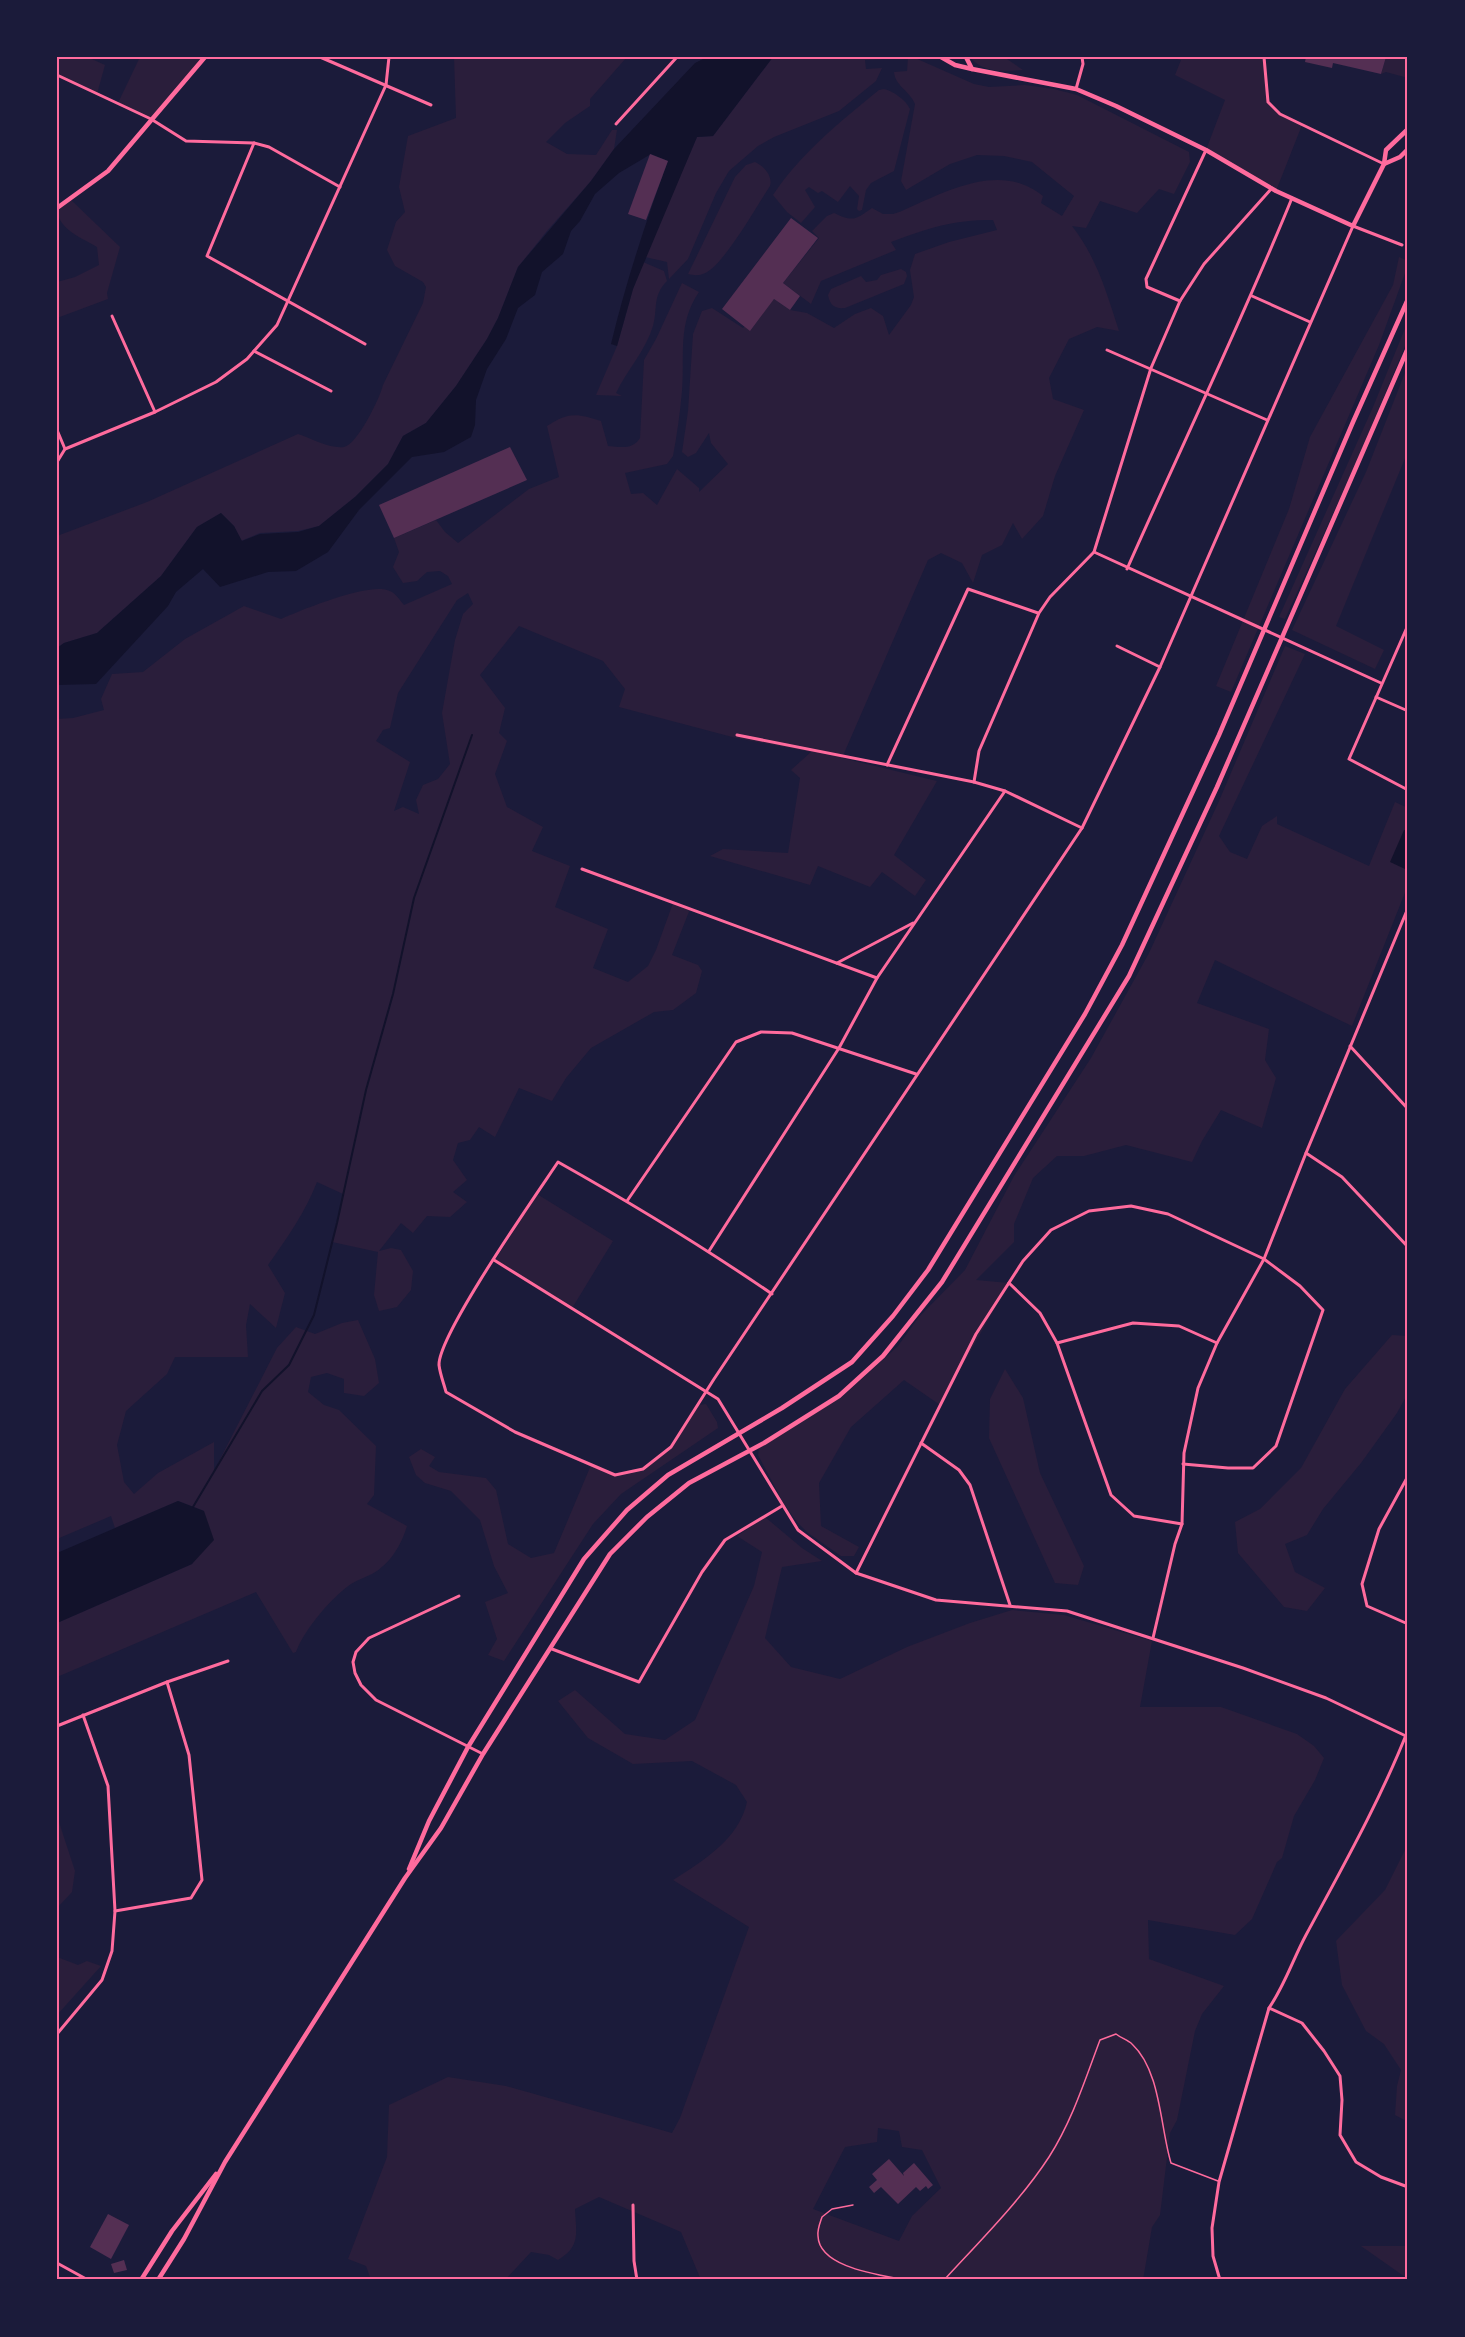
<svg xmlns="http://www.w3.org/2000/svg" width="1465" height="2337" font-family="Literata,serif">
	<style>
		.green { fill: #2a1e3b; fill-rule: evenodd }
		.water { fill: #12122b }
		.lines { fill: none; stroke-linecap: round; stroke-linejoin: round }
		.stream { stroke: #12122b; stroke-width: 2 }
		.building { fill: #542f53 }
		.service { stroke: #ff6b9d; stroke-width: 1.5 }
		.minor { stroke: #ff6b9d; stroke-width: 3 }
		.tertiary { stroke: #ff6b9d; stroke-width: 4.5 }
		.secondary { stroke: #ff6b9d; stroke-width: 4.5 }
		.neatline { fill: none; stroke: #ff6b9d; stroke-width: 2 }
	</style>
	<rect width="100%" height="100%" fill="#1b1b3a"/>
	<!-- green -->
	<g class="green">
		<path d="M57,57h30l18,8 -8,29 -40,-19z"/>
		<path d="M140,57h64l-53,62 -33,-16z"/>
		<path d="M454,57h173l-37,42v7l-25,17 -19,19 21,12 29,1 16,-25h5l-3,19 -23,32 -44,50 -29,36 -20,51 -11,21 -31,47 -30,37 -23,13 -15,28 -33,33 -36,29 -21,5 -38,2 -19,8 -7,-15 -13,-13 -24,14 -36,49 -64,57 -33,10 -7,5v-112l90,-34 151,-68c12,4 32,15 46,13 13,-2 36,-49 39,-62l40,-82 3,-16 -3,-5 -28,-16 -8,-16 9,-28 9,-10 -6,-25 9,-51 48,-18z"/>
		<path d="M773,57h111v2l-19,1 1,9 16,-1 -6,13 -37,30 -65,26 -16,9 -29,25 -13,22 -28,66 -19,20 -2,-17 -22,-5 52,-120 16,-1z"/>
		<path d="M908,57l7,1 59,26 15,3 36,-2 29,4 23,6 112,57 1,10 -16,32 -15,-5 -22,24 -37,-12 -14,27 -14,-2c25,32 35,68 47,105l-22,-4 -28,12 -20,39 4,21 31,11 -29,66 -12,40 -21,23 -9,-16 -11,22 -20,10 -9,28 -11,-20 -21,-10 -13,7 -86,198 95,23 -43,74 32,25 -11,16 -33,-24 -12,15 -52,-21 -8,19 -100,-29 13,-7 65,4 12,-75 -9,-8 20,-18 -75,-14 -117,-31 6,-18 -22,-28 -84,-35 -39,49 25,33 -6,25 8,8 -12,33 12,33 36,20 -11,24 38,15 -15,41 53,22 -15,39 35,14 20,-16 8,-16 17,-47 17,6 -18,46 26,10 4,6 -6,22 -23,17 -19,2 -63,36 -25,30 -14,23 -33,-13 -24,49 -16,-10 -9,13 -12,3 -5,17 14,20 -14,12 14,10 -17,15 -23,-1 -14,17 -12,-10 -22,28 12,-3 10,2 12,21 -2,19 -14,17 -18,4 -5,-16 4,-43 -46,-10 11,-48 -26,-12c-12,31 -30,56 -49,83l17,28 -9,35 -26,-24 -4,21 2,32h-73l-8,17 -41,37 -9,34 7,37 10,12 24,-21 56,-31v29l63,-123 19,-21 19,7 27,-11 16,-3 17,39 4,24 -15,13 -20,-3v-14l-17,-6 -16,4 -3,15 16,13 15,5 37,36 -2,49 -7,9 40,22c-6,20 -17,38 -35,48 -6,3 -15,6 -21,10 -20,14 -47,46 -55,68l-3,1 -37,-61 -199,85v-54l135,-59 12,-53 -26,-10 -63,27 -4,-12 -54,23v-820l16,-1 31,-8 -3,-11 11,-25 31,-2 42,-33 59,-33 37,13c21,-9 84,-35 106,-29 8,2 12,9 17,15l48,-21 -4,-8 -8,-5 -13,1 -10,9 -14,2 -10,-16 6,-15 -5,-14 42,-18 9,12 13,11 71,-54 30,-12 -12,-51c21,-14 30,-13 54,-5l7,25c12,1 25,4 32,-8l4,-78 12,-21 26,-56 17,9c-22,32 -14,63 -17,99 -2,22 -5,44 -9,65l-6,8 -42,9 6,21 12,-1 14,12 20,-36 22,19v4l29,-28 -17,-21 -2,-10 -13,20 -8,4 -6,-5 6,-41 5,-77 9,-23 10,-3 31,20 31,-29 16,11 17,3 27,15 21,-14 16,-6 12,8 6,19 22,-30 3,-8 -4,-27 5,-16 34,-12 48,-12 -4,-10c-42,0 -64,8 -102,22l5,8 -75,31 -10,23 -28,-21 36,-45 -7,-7 15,-15 7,-3c19,9 21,7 38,-5l11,6h10c8,-2 14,-6 22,-9 40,-18 89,-41 128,-9l-2,7 21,13 12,-20 -42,-34 -28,-6 -27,-1 -27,9 -44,26 -5,-9 14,-77c-5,-13 -20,-18 -21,-32l13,-1zM468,593l5,11 -10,10 -8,26 -13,73 8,51 -12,15 -15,6 -7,15 3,14 -16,-7 -9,4 16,-49 -34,-21 7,-11 7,-2 8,-35 59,-93z"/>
		<path d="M970,57h34l19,13c-20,1 -39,4 -53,-13z"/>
		<path d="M1168,57h96c4,42 -3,48 38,68l-26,66 -70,-41 19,-50 -50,-25 6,-15z"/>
		<path d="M1386,57h22v21l-22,-6 -5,2z"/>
		<path d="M884,89c9,2 22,11 26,20l-16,62 -23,12 -5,7 -4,20 -3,1 -2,-2 2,-13 -9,-10 -12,16 -16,-11 -4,2 -9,-6 -4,3 10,17 -14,16 -14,-11 -14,-17c27,-41 68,-74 106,-105z"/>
		<path d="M755,162c9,4 18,14 15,24 -13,20 -43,72 -60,84 -8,6 -14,6 -22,4l47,-97 11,-12z"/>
		<path d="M70,199l50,48 -13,46 1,6 -51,19v-36l18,-5 24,-12 -2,-18c-15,-9 -40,-18 -40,-39z"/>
		<path d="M1399,257l9,4v4l-29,80 -148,347 -15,-6 73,-177 21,-72 83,-152z"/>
		<path d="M643,262l21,9 3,10c-15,15 -9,28 -14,45 -7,24 -26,44 -37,67l6,3 -26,-1 21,-49 16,-57z"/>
		<path d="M901,269l5,3 1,4 -3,8 -59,24c-11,1 -15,-3 -17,-13l3,-6 30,-13 5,6 11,-2 4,-5z"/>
		<path d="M1408,321v18l-51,122 -72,158 -6,-2 94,-210z"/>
		<path d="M1408,365v86l-72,175 48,24 -9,19 -83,-39 74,-158z"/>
		<path d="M1285,646l20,8 -86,182 11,16 17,7 15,-33 15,-10v8l92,42 26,-64 13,6v77l-56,141 -137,-66 -18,43 72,26 -4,31 11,18 -14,50 -41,-18 -19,31 -10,21 -66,-17 -42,11h-27l-24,22 -19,46v18l-38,38 33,3 -69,122 -36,-25 -53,47 -32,56 2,43 38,21 -5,9h-13l-33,-23 -11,-11 -13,-18 -26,-49 1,-7 84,-52 55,-50 20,-28 47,-48 49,-94 77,-118 58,-105 70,-152z"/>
		<path d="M537,1194l76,47 -42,69 -77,-48z"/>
		<path d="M1392,1335l16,1v57l-11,20 -36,50 -38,46 -16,26 -22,9 10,28 30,16 -18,23 -23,-4 -46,-54 -3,-31 25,-13 41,-41 44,-79z"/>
		<path d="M1005,1369l18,29 17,75 44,93 -6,19 -23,-2 -66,-145 1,-39z"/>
		<path d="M706,1404l11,18 1,6 -97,66 -28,30 -89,137 -16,-6 9,-16 -12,-37 23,-9 -14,-27 -14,-46 -29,-29 -26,-8 -9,-8 -7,-18 12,-8 14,8 -6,9 10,6 47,6 10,12 12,54 23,14 23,-5 37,-88c8,3 18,10 26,10 41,-1 62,-40 81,-70z"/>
		<path d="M765,1517l37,31 20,13 -40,6 -17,71 26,29 49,12 67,-32 63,-24 42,-13 52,5 88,26 -12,66h81l76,27 17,12 10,12 -9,22 -21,36 -12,42 -5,4 -25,57 -17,16 -87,-15 1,39 75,27 -22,28 -7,17 -18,89 -7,13 -10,82 -8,12 -9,53h-442l-20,-48 -82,-35 -24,12c1,24 6,37 -17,51l-9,-5 -18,-3 -26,28h-134l-5,-14 -18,-7 39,-102 2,-52 59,-28 58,9 166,47 8,-15 69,-191 -76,-47c30,-19 66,-41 74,-78l-11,-17 -44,-24 -59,3 -45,-26 -30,-37 17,-11 50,44 40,6 30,-20 59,-134 8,-34 -25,-16zM878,2128l21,3 3,16 20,3 19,38 -29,28 -13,25 -86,-32 32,-62 32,-5z"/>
		<path d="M57,1816l18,55 -3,21 -15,16z"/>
		<path d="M1408,1844v278l-13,-7 2,-29 4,-16 -17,-26 -18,-13 -24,-46 -6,-44 49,-51z"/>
		<path d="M57,1957l21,8 9,-4 14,5 -44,49z"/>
		<path d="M1361,2246h47v33z"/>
	</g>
	<!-- water -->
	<g class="water">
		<path d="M707,57h66l-60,79 -16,1 -64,152 -16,57 -6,-2c15,-62 35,-123 57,-183l-17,-7 -32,19 -24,21 -15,27 -9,10 -8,23 -21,18 -7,23 -17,13 -12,31 -19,30 -11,31 -1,25 -4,12 -27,15 -32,5 -53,53 -31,42 -32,19 -28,1 -48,15 -17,-18 -27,23 -8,14 -72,78 -39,1v-37l7,-5 33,-10 64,-57 36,-49 24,-14 13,13 8,15 18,-7 38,-2 21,-6 36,-29 33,-33 15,-28 23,-13 30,-37 31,-47 11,-21 20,-51 73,-86 23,-32 81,-86z"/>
		<path d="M1404,830l4,1v31l-3,7 -15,-7z"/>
		<path d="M178,1501l26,10 10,29 -22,24 -135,59v-70z"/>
	</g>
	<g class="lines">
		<!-- stream -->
		<path class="stream" d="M193,1507l69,-116 27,-26 25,-50 23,-92 29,-133 27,-96 21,-96 58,-163"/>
	</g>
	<!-- building -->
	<g class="building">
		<path d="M1306,57h80l-5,17 -48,-11 -1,5 -27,-6z"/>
		<path d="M650,154l18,7 -22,59 -18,-6z"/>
		<path d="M791,218l27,20 -35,45 17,13 -10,14 -16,-11 -24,32 -28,-22z"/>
		<path d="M510,447l17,33 -133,58 -15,-33z"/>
		<path d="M889,2159l15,17 -1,-3 11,-10 19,22 -5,4 -2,-3 -6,5 -4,-4 -18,17 -17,-17 -7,6 -5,-6 8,-7 -5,-6z"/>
		<path d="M108,2214l21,11 -18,34 -21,-12z"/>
		<path d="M124,2260l3,10 -13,3 -3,-9z"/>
	</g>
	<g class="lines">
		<!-- service -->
		<g class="service">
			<path d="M853,2205l-21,4 -10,8c-2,6 -5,13 -4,19 1,32 63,39 87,44"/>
			<path d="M941,2280l4,-1c35,-38 76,-79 104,-122 23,-36 36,-77 51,-117l16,-6c5,4 12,6 16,10 29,27 28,83 39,119l47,18"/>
		</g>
		<!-- minor -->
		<g class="minor">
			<path d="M320,57l111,48"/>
			<path d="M1264,57l4,45 12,12 104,50"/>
			<path d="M57,75l94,44 35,22 68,2 15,4 71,40"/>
			<path d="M1076,89l7,-25 -1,-7"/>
			<path d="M616,124l61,-67"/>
			<path d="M254,143l-47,113 158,88"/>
			<path d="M1252,296l58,26"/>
			<path d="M1180,301l-33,-14 -1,-8 60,-129"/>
			<path d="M112,316l43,96"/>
			<path d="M1107,350l160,70"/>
			<path d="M254,351l77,40"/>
			<path d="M57,430l8,19"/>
			<path d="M57,462l8,-13 90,-37 61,-30 31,-23 30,-34 109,-240 3,-28"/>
			<path d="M1094,552l287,131"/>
			<path d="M1127,569c55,-124 114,-246 165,-371"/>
			<path d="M1408,625l-59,134 59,31"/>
			<path d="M1117,646l43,21"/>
			<path d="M1376,697l32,14"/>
			<path d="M737,735l237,47 31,9 77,37"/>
			<path d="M887,765l81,-176 70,24"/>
			<path d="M974,782l5,-31 60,-138 11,-16 44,-45 57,-184 29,-67 24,-37 68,-76"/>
			<path d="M582,869l295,109"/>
			<path d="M837,963l76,-40"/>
			<path d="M1350,1046l58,63"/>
			<path d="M1306,1153l36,24 66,70"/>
			<path d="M627,1201l109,-159 25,-10 31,1 124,41"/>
			<path d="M709,1251l130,-203 38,-70 128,-187"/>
			<path d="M494,1260l224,139 80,131 58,43 80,27 131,11 176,57 83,30 82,39"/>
			<path d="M1009,1283l31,30 17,30 54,152 23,21 48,8"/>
			<path d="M772,1294c-70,-48 -141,-91 -214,-132 -22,33 -120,173 -119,203 1,9 5,19 7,27l69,40 100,43 28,-6 28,-22 43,-68 368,-551 78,-161 193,-441 49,19"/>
			<path d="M1057,1343l76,-20 46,3 38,17"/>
			<path d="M921,1443l38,27 11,15 40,120"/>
			<path d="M1408,1476l-29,53 -17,55 5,22 41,18"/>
			<path d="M856,1573l120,-239 47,-73 28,-31 38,-19 42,-5 37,8 96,45 36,27 23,24 -47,136 -23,22h-25l-45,-4"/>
			<path d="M459,1596l-90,42 -13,14 -3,10 2,11 6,12 15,15 107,54"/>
			<path d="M1153,1638l22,-94 7,-20 2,-71 14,-65 19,-45 47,-84 42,-106 102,-245"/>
			<path d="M552,1649l87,33 63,-110 23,-32 57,-34"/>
			<path d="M57,1726l110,-44 61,-21"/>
			<path d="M115,1911l76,-13 11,-18 -13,-125 -22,-73"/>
			<path d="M1269,2008l33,15 22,28 16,25 2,24 -2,35 16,27 25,15 27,10"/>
			<path d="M57,2034l45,-54 10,-29 3,-40 -7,-125 -25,-71"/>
			<path d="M633,2205l1,56 3,19"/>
			<path d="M57,2263l31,17"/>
			<path d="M1220,2280l-7,-24 -1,-28 7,-46 50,-174c16,-23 24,-49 37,-73 36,-67 74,-134 102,-205"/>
		</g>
		<!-- tertiary -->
		<g class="tertiary">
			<path d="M941,57l14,8 17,4 104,20 40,17 90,44 70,41 77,35 31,-62 2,-14 22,-21"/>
			<path d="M966,57l6,12"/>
			<path d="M1384,164l16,-7 8,-8"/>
			<path d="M57,208l51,-37 97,-114"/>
		</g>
		<!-- secondary -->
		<g class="secondary">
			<path d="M409,1869l20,-48 39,-74 116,-188 43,-49 41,-35 114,-67 70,-46 41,-46 35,-46 157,-256 37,-69 97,-210 134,-313 55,-123"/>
			<path d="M141,2280l31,-49 44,-57"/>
			<path d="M158,2280l26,-41 41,-77 180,-284 36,-50 42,-74 127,-200 37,-37 42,-34 75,-40 75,-47 44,-40 59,-74 187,-306 88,-189 191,-439"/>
		</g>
	</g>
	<!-- border -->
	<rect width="1465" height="2337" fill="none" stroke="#1b1b3a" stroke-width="117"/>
	<rect x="58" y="58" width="1348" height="2220" class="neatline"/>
</svg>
